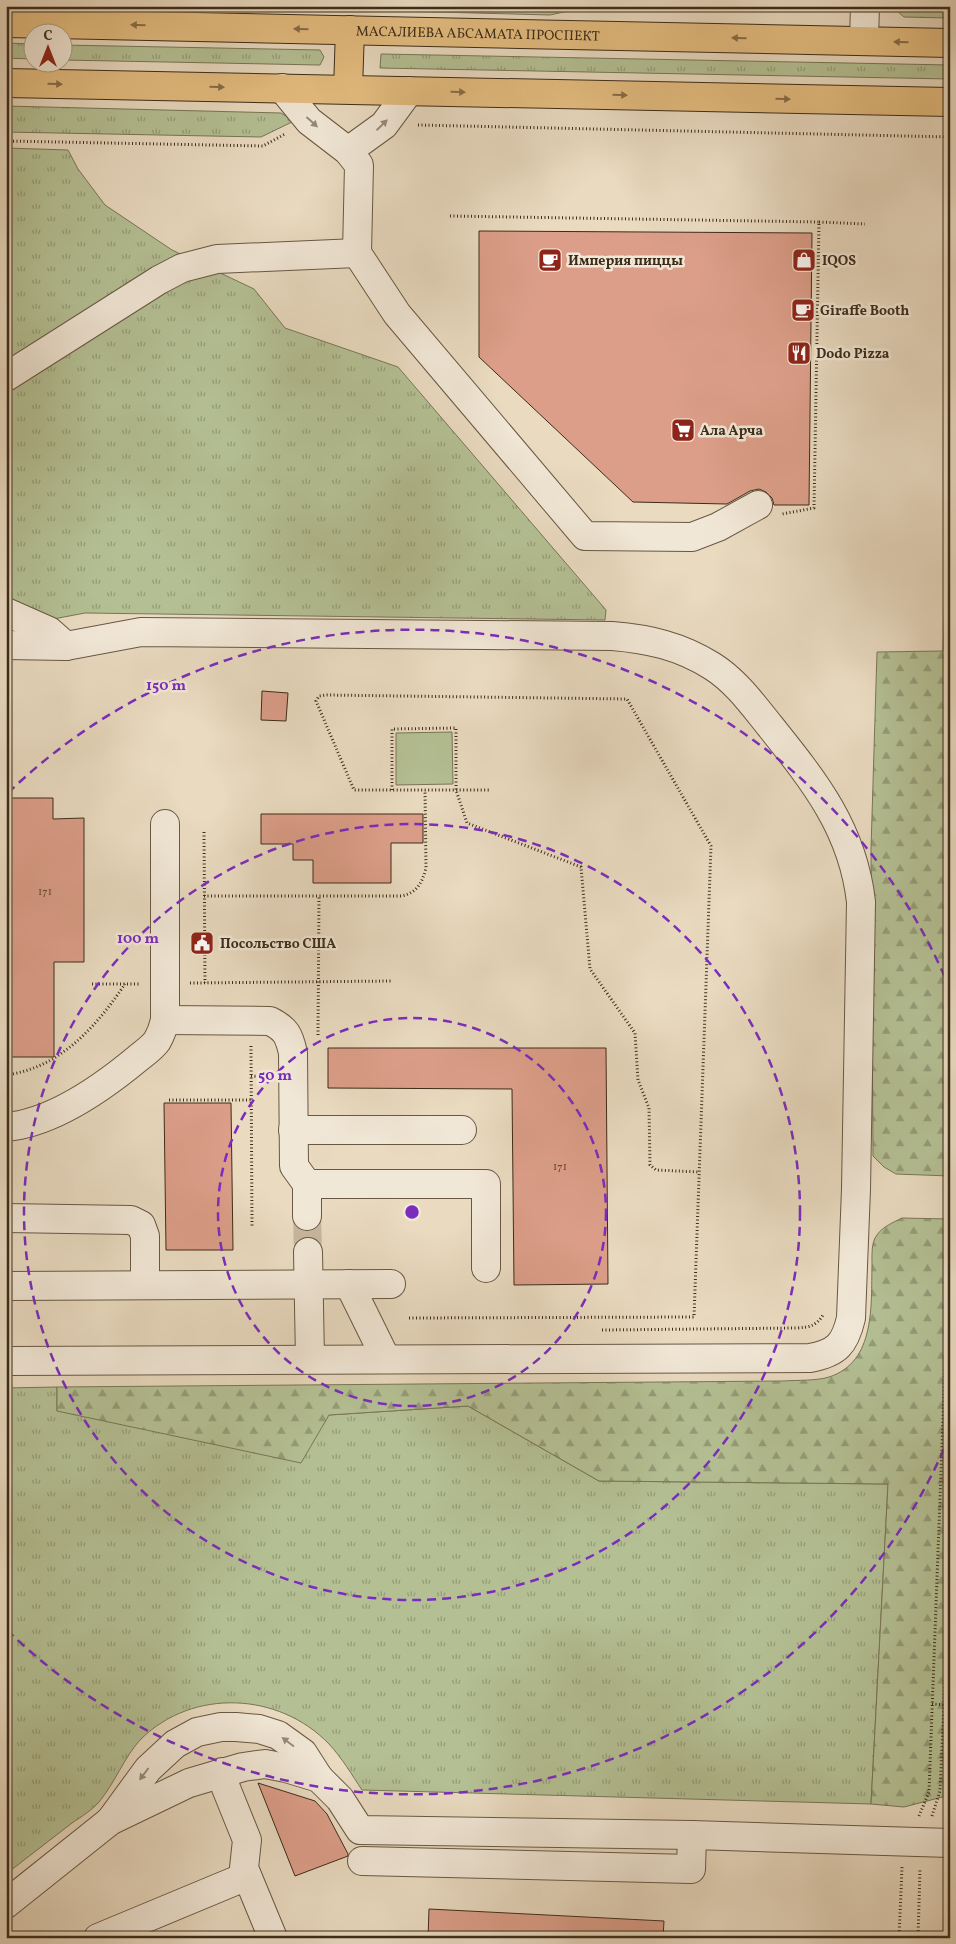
<svg xmlns="http://www.w3.org/2000/svg" width="956" height="1944" font-family="Vollkorn,serif">
	<style>
		.grass { fill: url(#grass-tufts); stroke: #787656 }
		.forest { fill: url(#forest-firs); stroke: #787656 }
		.pitch { fill: #b4c094; stroke: #787656 }
		.building { fill: #dc9e89; stroke: #3d2c19 }
		.lines { fill: none; stroke-linecap: round; stroke-linejoin: round }
		.minor-tunnel { stroke: #c7b79f; stroke-width: 28; stroke-dasharray: 28 14; stroke-linecap: butt }
		.minor-casing { stroke: #685843; stroke-width: 30 }
		.major-casing { stroke: #3d2c19; stroke-width: 30 }
		.path { stroke: #3d2c19; stroke-width: 3; stroke-dasharray: 1 2.5; stroke-linecap: butt }
		.minor { stroke: #f1e7d6; stroke-width: 28 }
		.major { stroke: #e4bd80; stroke-width: 28 }
		.oneway { fill: #886d47 }
		.oneway2 { fill: #978a78 }
		.ring { fill: none; stroke: #7b2cbf; stroke-width: 2.5; stroke-dasharray: 9 6 }
		.labels { text-anchor: middle; stroke-width: 5; stroke-linejoin: round; paint-order: stroke }
		.number-label { font-size: 11px; fill: #654835 }
		.street-label { font-size: 14px; fill: #3d2c19; stroke: #f1e7d6 }
		.poi-label { font-size: 14px; font-weight: bold; fill: #3d2c19; stroke: #f1e7d6; text-anchor: start }
		.centre { fill: #7b2cbf; stroke: #f1e7d6; stroke-width: 2.5 }
		.ring-label { font-size: 15px; text-anchor: middle; font-weight: bold; fill: #7b2cbf; stroke: #f1e7d6; stroke-width: 5; stroke-linejoin: round; paint-order: stroke }
	</style>
	<defs>
		<pattern id="grass-tufts" width="24" height="20" patternUnits="userSpaceOnUse" patternTransform="scale(1.25)"><rect width="24" height="20" fill="#b4c094"/><path d="M3 7l-1-3M5 7V3M7 7l1-3M15 17l-1-3M17 17v-4M19 17l1-3" fill="none" stroke="#949c78"/></pattern>
		<pattern id="forest-firs" width="22" height="20" patternUnits="userSpaceOnUse" patternTransform="scale(1.25)"><rect width="22" height="20" fill="#b4c094"/><path d="M5 1l3.5 6h-7zM16 11l3.5 6h-7z" fill="#949c78"/></pattern>
	</defs>
	<rect width="100%" height="100%" fill="#e9dac0"/>
	<filter id="stains"><feTurbulence type="fractalNoise" baseFrequency=".004" numOctaves="4"/><feColorMatrix values="0 0 0 0 .2 0 0 0 0 .09 0 0 0 0 .02 0 0 0 .5 -.17"/></filter>
	<radialGradient id="worn" r=".72"><stop offset=".6" stop-color="#630" stop-opacity="0"/><stop offset="1" stop-color="#630" stop-opacity=".3"/></radialGradient>
	<!-- grass -->
	<g class="grass">
		<path d="M214,6h377l-41,9z"/>
		<path d="M891,6h59v12l-46,-1z"/>
		<path d="M6,43l26,1v15l-26,-1z"/>
		<path d="M63,45l257,5 4,7 -4,8 -257,-5z"/>
		<path d="M381,54l569,11v14l-570,-11z"/>
		<path d="M6,106l275,7 13,8 -33,16 -255,-5z"/>
		<path d="M6,148l62,2 10,19 27,36 67,45 82,39 31,39 113,39 208,243 -1,10 -520,-7 -79,15z"/>
		<path d="M57,1387v24l272,4 139,-9 131,75 289,3 -17,320 -509,-14c-10,-15 -20,-32 -33,-46 -50,-52 -136,-56 -188,-5 -17,18 -26,44 -42,63 -7,8 -18,15 -27,21 -22,17 -44,34 -66,51v-486z"/>
	</g>
	<!-- forest -->
	<g class="forest">
		<path d="M948,509h2v667l-54,-2 -12,-7 -11,-11 -2,-307 6,-197 66,-1z"/>
		<path d="M902,1218l48,1v576l-46,12 -33,-3 17,-320 -289,-3 -131,-75 -139,9 -28,48 -244,-52v-24l726,-6c14,-1 33,0 46,-4 47,-15 42,-73 43,-112 0,-9 -1,-23 5,-30 5,-8 17,-13 25,-17z"/>
	</g>
	<!-- pitch -->
	<path class="pitch" d="M452,732l1,52 -57,1v-52z"/>
	<!-- building -->
	<g class="building">
		<path d="M479,231l333,2 -3,272h-35l-2,-7 -6,-6 -7,-3 -9,2 -23,13 -94,-2 -154,-145z"/>
		<path d="M262,691l26,2 -2,28 -25,-1z"/>
		<path d="M6,798h47v21l31,-1v144h-30v95h-48z"/>
		<path d="M261,814h162v29h-32v40h-78v-23h-20v-16h-32z"/>
		<path d="M328,1048h278l2,236 -94,1 -2,-196 -184,-1z"/>
		<path d="M164,1103h67l2,147h-67z"/>
		<path d="M258,1783l57,18 12,13 21,40v2l-53,20z"/>
		<path d="M429,1909l235,12 -1,17h-235z"/>
	</g>
	<g class="lines">
		<!-- minor-tunnel -->
		<path class="minor-tunnel" d="M307,1216l1,36"/>
		<!-- minor casing -->
		<g class="minor-casing">
			<g id="minor">
				<path d="M864,40l1,-34"/>
				<path d="M282,88l27,33 39,30 11,14 -2,88 40,61 188,222 107,1 26,-10 40,-22"/>
				<path d="M348,151l36,-26 25,-34"/>
				<path d="M6,377l153,-97 23,-12 35,-9 140,-6"/>
				<path d="M6,612l43,19 17,15"/>
				<path d="M6,645l60,1 75,-14 471,4c37,3 68,10 100,30 24,15 41,39 58,60 44,55 83,103 91,176l-5,287 -5,129c-6,26 -14,35 -41,40l-804,3"/>
				<path d="M165,1020l105,1c16,8 19,14 23,32l1,113 13,18h179v84"/>
				<path d="M6,1127c47,-4 96,-39 131,-68 6,-5 15,-11 20,-18 4,-7 6,-12 8,-21v-196"/>
				<path d="M293,1130h169"/>
				<path d="M307,1184v32"/>
				<path d="M6,1218l125,2 10,5 4,11v49"/>
				<path d="M308,1252l2,107"/>
				<path d="M349,1284l37,75"/>
				<path d="M6,1286l385,-2"/>
				<path d="M222,1772l4,16 21,52 -3,28 29,70"/>
				<path d="M110,1821l38,-52 27,-25 22,-12 24,-5h15l23,2 19,6 25,18 16,25 21,21 20,31 332,5 258,8"/>
				<path d="M362,1861l329,8 1,-34"/>
				<path d="M6,1904l104,-83 79,-38 54,-16 22,-3 21,4 33,10"/>
				<path d="M98,1938l149,-62"/>
			</g>
		</g>
		<!-- major casing -->
		<g class="major-casing">
			<g id="major">
				<path id="s1" d="M6,23l944,20"/>
				<path d="M6,83l944,19"/>
				<path d="M348,89l2,-59"/>
			</g>
		</g>
		<!-- path -->
		<g class="path">
			<path d="M418,125l532,12"/>
			<path d="M6,141l257,5 22,-12"/>
			<path d="M450,216l369,6 -5,286 -32,6"/>
			<path d="M819,222l46,2"/>
			<path d="M392,790v-61l64,-1v62l11,33 114,44 9,102 45,64 3,47 11,28 1,57 6,5 43,2"/>
			<path d="M204,832l1,151"/>
			<path d="M204,896h197c16,-3 21,-13 25,-28l-1,-78"/>
			<path d="M190,983l202,-2"/>
			<path d="M92,984h47"/>
			<path d="M318,1035l1,-139"/>
			<path d="M251,1046l1,181"/>
			<path d="M6,1075c54,-7 90,-48 119,-91"/>
			<path d="M251,1076l15,1"/>
			<path d="M169,1100h82"/>
			<path d="M409,1318l285,-1 17,-471 -84,-147 -300,-4 -8,1 -3,5 38,89h137"/>
			<path d="M602,1330l195,-2c13,-1 19,-2 26,-13"/>
			<path d="M932,1704l18,1"/>
			<path d="M919,1816l10,-24 21,-560"/>
			<path d="M932,1816l8,-25 10,-221"/>
			<path d="M899,1938l3,-71"/>
			<path d="M918,1938l2,-70"/>
		</g>
		<!-- minor -->
		<use href="#minor" class="minor"/>
		<!-- major -->
		<use href="#major" class="major"/>
	</g>
	<!-- one-way arrows -->
	<defs><path id="oneway-solid" d="M-6-.8H1V-3.2L6.5 0L1 3.2V.8H-6Z" transform="scale(1.25)"/></defs>
	<g class="oneway">
		<use href="#oneway-solid" transform="translate(138 25) rotate(-179)"/>
		<use href="#oneway-solid" transform="translate(301 29) rotate(-179)"/>
		<use href="#oneway-solid" transform="translate(739 38) rotate(-179)"/>
		<use href="#oneway-solid" transform="translate(901 42) rotate(-178)"/>
		<use href="#oneway-solid" transform="translate(55 84) rotate(1)"/>
		<use href="#oneway-solid" transform="translate(217 87) rotate(1)"/>
		<use href="#oneway-solid" transform="translate(458 92) rotate(1)"/>
		<use href="#oneway-solid" transform="translate(620 95) rotate(1)"/>
		<use href="#oneway-solid" transform="translate(783 99) rotate(1)"/>
	</g>
	<g class="oneway2">
		<use href="#oneway-solid" transform="translate(312 122) rotate(42)"/>
		<use href="#oneway-solid" transform="translate(382 125) rotate(-44)"/>
		<use href="#oneway-solid" transform="translate(288 1742) rotate(-143)"/>
		<use href="#oneway-solid" transform="translate(144 1774) rotate(127)"/>
	</g>
	<!-- distance rings -->
	<g class="ring">
		<circle cx="412" cy="1212" r="194"/>
		<circle cx="412" cy="1212" r="388"/>
		<path d="M950 1435A582 582 0 0 1 8 1631M8 793A582 582 0 0 1 950 989"/>
	</g>
	<!-- icons -->
	<defs>
		<g id="cafe-square" transform="scale(1.25)"><rect x="-9" y="-9" width="18" height="18" rx="4" fill="#8f2418" stroke="#f1e7d6"/><path d="M-5.5-4.5H6V0H3Q3 3.5 0 3.5H-2.5Q-5.5 3.5-5.5 0ZM3-3.2v2h1.7v-2ZM-6 4.5H4V6H-6Z" fill="#fff"/></g>
		<g id="shop-square" transform="scale(1.25)"><rect x="-9" y="-9" width="18" height="18" rx="4" fill="#8f2418" stroke="#f1e7d6"/><path d="M-5-2.5h2.3a2.7 3.5 0 0 1 5.4 0H5L5.5 6h-11ZM-1.5-2.5h3a1.5 2.3 0 0 0-3 0Z" fill="#fff"/></g>
		<g id="restaurant-square" transform="scale(1.25)"><rect x="-9" y="-9" width="18" height="18" rx="4" fill="#8f2418" stroke="#f1e7d6"/><path d="M-5-6h1v4h1v-4h1v4h1v-4h1v5L-1.5 .5V6h-2V.5L-5-1ZM5-6V6H3V1.5H1.5Q1.5-4 5-6Z" fill="#fff"/></g>
		<g id="supermarket-square" transform="scale(1.25)"><rect x="-9" y="-9" width="18" height="18" rx="4" fill="#8f2418" stroke="#f1e7d6"/><path d="M-6-5.5h2.5l.6 2H6L4.5 2H-2.5L-4.4-4H-6ZM-1.5 3.2a1.3 1.3 0 1 0 .1 0ZM3 3.2a1.3 1.3 0 1 0 .1 0Z" fill="#fff"/></g>
		<g id="civic-square" transform="scale(1.25)"><rect x="-9" y="-9" width="18" height="18" rx="4" fill="#8f2418" stroke="#f1e7d6"/><path d="M-.6-6.5H3V-4.5H.6V-3L4-1V1h2V6H-6V1h2V-1L-.6-3ZM-1.2 2.5V6h2.4V2.5Z" fill="#fff"/></g>
	</defs>
	<g fill-rule="evenodd">
		<use href="#cafe-square" x="550" y="260"/>
		<use href="#shop-square" x="804" y="260"/>
		<use href="#cafe-square" x="803" y="310"/>
		<use href="#restaurant-square" x="799" y="353"/>
		<use href="#supermarket-square" x="683" y="430"/>
		<use href="#civic-square" x="202" y="943"/>
	</g>
	<g class="labels">
		<!-- number labels -->
		<g class="number-label">
			<text x="45" y="895">171</text>
			<text x="560" y="1170">171</text>
		</g>
		<!-- street labels -->
		<g class="street-label">
			<text dy="5" stroke="none"><textPath href="#s1" startOffset="472">МАСАЛИЕВА АБСАМАТА ПРОСПЕКТ</textPath></text>
		</g>
		<!-- poi labels -->
		<g class="poi-label">
			<text x="568" y="265">Империя пиццы</text>
			<text x="822" y="265">IQOS</text>
			<text x="820" y="315">Giraffe Booth</text>
			<text x="816" y="358">Dodo Pizza</text>
			<text x="700" y="435">Ала Арча</text>
			<text x="220" y="948">Посольство США</text>
		</g>
	</g>
	<circle cx="412" cy="1212" r="8" class="centre"/>
	<g class="ring-label">
		<text x="166" y="690">150 m</text>
		<text x="138" y="943">100 m</text>
		<text x="275" y="1080">50 m</text>
	</g>
	<!-- margin -->
	<rect width="956" height="1944" fill="none" stroke="#e9dac0" stroke-width="25"/>
	<rect x="8" y="8" width="941" height="1929" fill="none" stroke="#3d2c19" stroke-width="2.5"/>
	<rect x="12" y="12" width="931" height="1919" fill="none" stroke="#3d2c19"/>
	<!-- north arrow -->
	<g transform="translate(48 48)"><circle r="24" fill="#f1e7d6" stroke="#a99c8a"/>
	<path d="M0-4L9 19L0 12L-9 19Z" fill="#8f2418"/>
	<text y="-8" font-size="14" font-weight="bold" text-anchor="middle" fill="#3d2c19">С</text>
	</g>
	<rect width="100%" height="100%" filter="url(#stains)"/>
	<rect width="100%" height="100%" fill="url(#worn)"/>
</svg>
